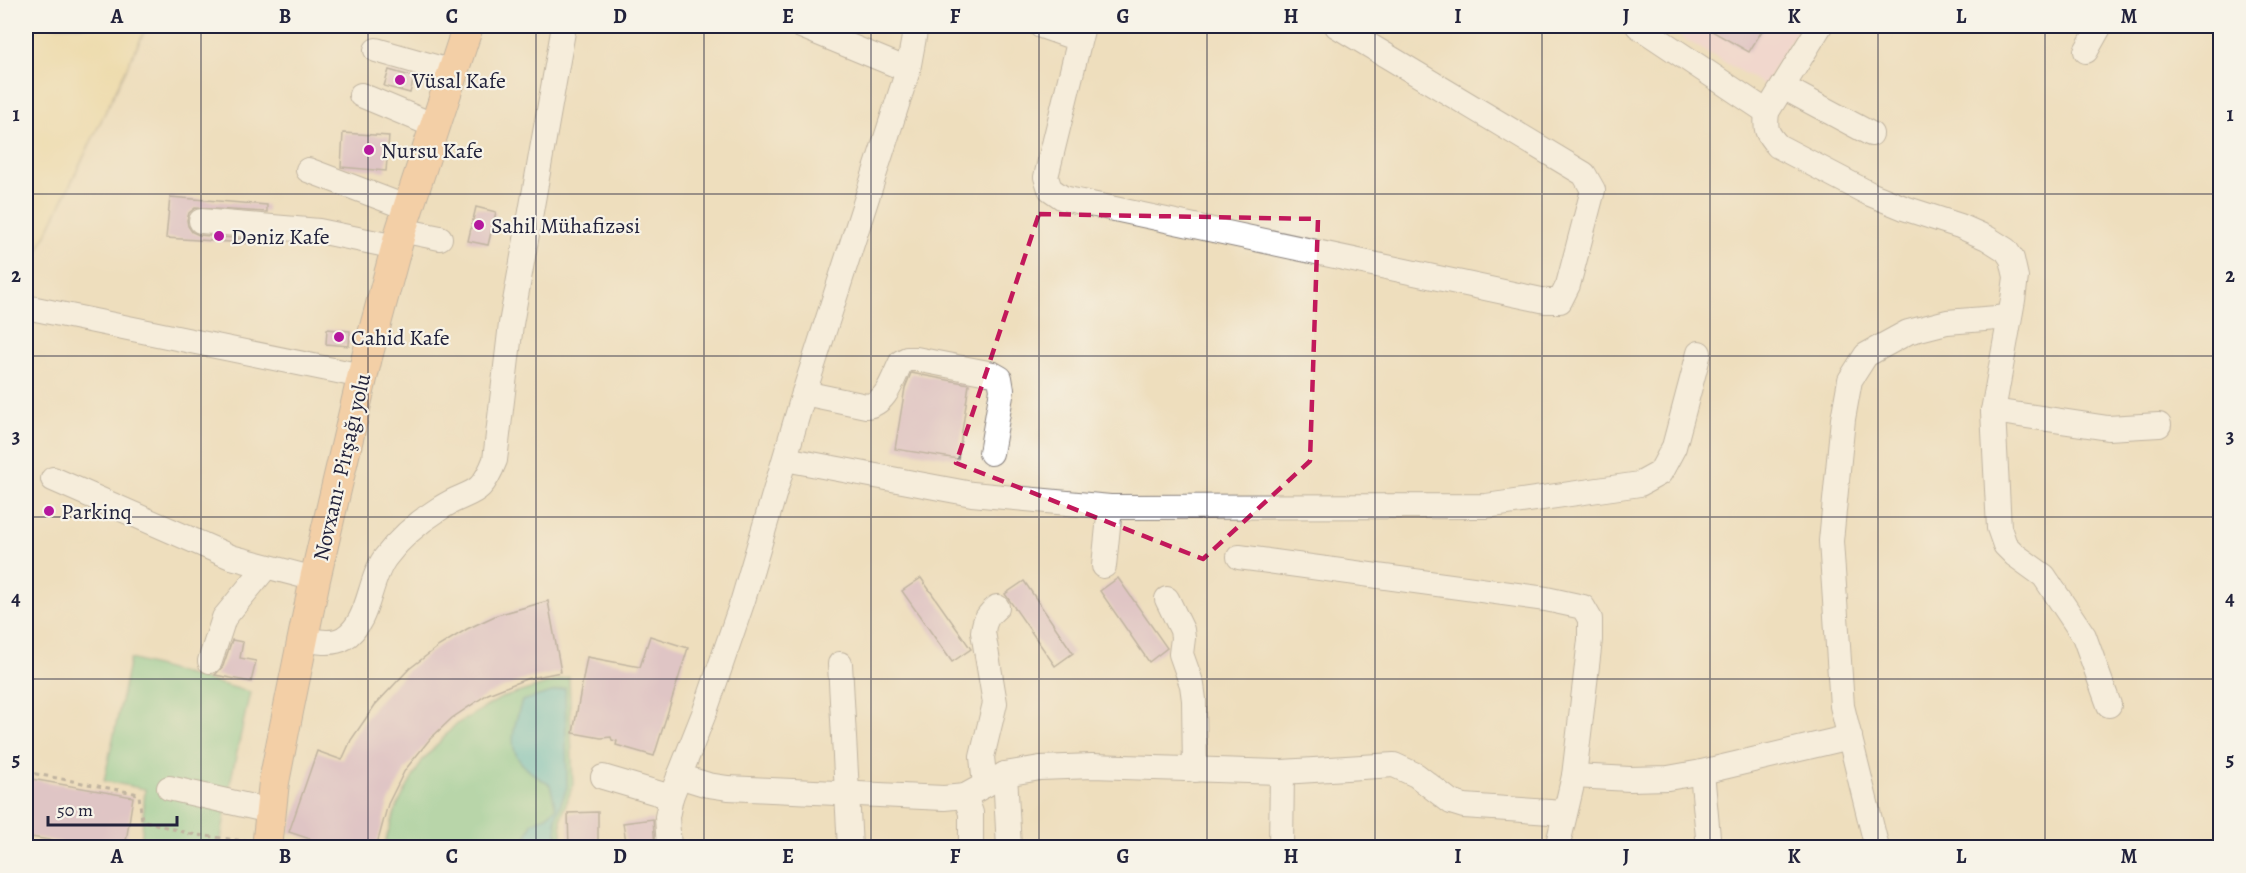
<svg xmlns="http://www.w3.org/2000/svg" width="2246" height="873" font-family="Alegreya,serif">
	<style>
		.built { fill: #f3cfdf }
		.green { fill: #74cb91; stroke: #4b7666; stroke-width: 1.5 }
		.sand { fill: #eeda9e; stroke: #887e6c; stroke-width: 1.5 }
		.water { fill: #50bfc5; stroke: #397080; stroke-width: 1.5 }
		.building { fill: #cda6ce }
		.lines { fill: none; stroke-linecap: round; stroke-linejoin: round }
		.minor-casing { stroke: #88807c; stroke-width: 26 }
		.major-casing { stroke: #88807c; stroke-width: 32 }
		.path { stroke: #88807c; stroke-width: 3; stroke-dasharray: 4.5 4.5; stroke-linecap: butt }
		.minor { stroke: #fff; stroke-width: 24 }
		.major { stroke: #f9bc8a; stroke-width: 30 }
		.path-bridge { stroke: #88807c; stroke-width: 3; stroke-dasharray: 4.5 4.5; stroke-linecap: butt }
		.marked { fill: none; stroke: #c2185b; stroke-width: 4.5; stroke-dasharray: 12 8; stroke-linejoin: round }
		.grid { fill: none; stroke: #22223b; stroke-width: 1.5; stroke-opacity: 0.55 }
		.poi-dot { fill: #b5179e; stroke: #f7f3e8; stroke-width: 2 }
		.labels { text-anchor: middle; stroke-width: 4.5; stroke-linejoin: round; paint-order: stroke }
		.poi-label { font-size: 22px; fill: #22223b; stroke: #f7f3e8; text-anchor: start }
		.street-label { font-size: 22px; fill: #22223b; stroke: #f7f3e8 }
		.neatline { fill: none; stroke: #22223b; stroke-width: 2 }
		.grid-label { font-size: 20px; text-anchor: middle; font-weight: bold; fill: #22223b }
	</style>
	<rect width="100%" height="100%" fill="#f7f3e8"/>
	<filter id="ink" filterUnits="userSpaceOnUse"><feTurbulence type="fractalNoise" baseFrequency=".0167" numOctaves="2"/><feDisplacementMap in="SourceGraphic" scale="12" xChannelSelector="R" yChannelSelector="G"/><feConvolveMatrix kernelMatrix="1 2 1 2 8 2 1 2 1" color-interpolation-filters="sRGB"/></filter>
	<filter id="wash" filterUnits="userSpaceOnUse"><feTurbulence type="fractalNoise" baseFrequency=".008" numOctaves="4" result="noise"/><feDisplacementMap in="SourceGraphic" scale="24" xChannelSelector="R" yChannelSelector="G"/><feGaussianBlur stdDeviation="1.35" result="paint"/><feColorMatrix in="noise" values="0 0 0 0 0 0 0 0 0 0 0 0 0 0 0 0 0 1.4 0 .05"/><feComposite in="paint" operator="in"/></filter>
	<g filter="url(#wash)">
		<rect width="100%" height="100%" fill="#eedebd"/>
		<!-- built -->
		<path class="built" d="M1662,26h138l-36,59z"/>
		<!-- green -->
		<g class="green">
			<path d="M130,659l120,33 -22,101 -8,54h-79l4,-58 -41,-8z"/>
			<path d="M569,677l4,108 -12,33 2,29 -180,1 14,-42 25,-45 33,-36 46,-27z"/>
		</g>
		<!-- sand -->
		<path class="sand" d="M26,26h121l-121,250z"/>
		<!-- water -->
		<path class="water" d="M565,688l2,99 -11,30 2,30h-20l-12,-9 6,-15 14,-7 10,-8 -6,-23c-42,-25 -43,-39 -28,-84z"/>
		<g id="blocks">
			<!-- building -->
			<g class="building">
				<path d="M1703,26h62l-16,26z"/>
				<path d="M389,70l25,7 -4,16 -26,-7z"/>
				<path d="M343,133l46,3 -3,35 -45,-4z"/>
				<path d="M170,197l97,8v7l-72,-4 -6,5 -2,7 1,6 4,6 7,3 66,6 -1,3 -98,-6z"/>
				<path d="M476,207l20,5 -8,33 -20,-4z"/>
				<path d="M327,329l23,2 -1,15 -23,-2z"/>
				<path d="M911,373l58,11 -11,75 -63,-10 10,-61z"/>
				<path d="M921,578l50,71 -19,13 -50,-71z"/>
				<path d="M1118,578l49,70 -18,14 -49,-71z"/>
				<path d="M1024,581l49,72 -18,13 -50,-72z"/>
				<path d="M548,601l13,71 -35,7 -38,15 -36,24 -22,21 -25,31 -17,34 -12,44h-61l1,-7 -27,-9 28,-81 25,9 9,-20 24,-35 34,-36 30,-23 28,-17 30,-14z"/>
				<path d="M650,636l38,12 -34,108 -38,-11 1,-4 -5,-1 -1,-3 -10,1 -28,-5 14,-76 53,10z"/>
				<path d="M232,640l11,2 -3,16 16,3 -5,21 -36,-7 8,-9z"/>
				<path d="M26,778l107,19 -8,51h-31l-68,-12z"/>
				<path d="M598,812v36h-29l-1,-35z"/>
				<path d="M653,819l2,29h-28l-4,-25z"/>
			</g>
		</g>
	</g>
	<g filter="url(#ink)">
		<use href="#blocks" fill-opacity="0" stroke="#88807c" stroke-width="1.5"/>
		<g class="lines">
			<!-- minor casing -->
			<g class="minor-casing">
				<g id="minor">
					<path d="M801,26l107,44"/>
					<path d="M1041,26l37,13"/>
					<path d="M1083,26l-37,151 4,12 13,9 483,103h14l8,-16 25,-95 -9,-16 -247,-148"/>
					<path d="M1638,26l129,86"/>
					<path d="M1820,26l-53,86c-2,17 -1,21 11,34l92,48 34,14 56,18 27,12 19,12 6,9 4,18 -3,23 -20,111 6,117 6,17 10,10 29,21 40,60 25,69"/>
					<path d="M376,50l77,22"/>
					<path d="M2086,51l14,-25"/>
					<path d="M1783,87l88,47"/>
					<path d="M361,95l74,31"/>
					<path d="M308,170l100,38"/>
					<path d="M201,221l118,10 77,16"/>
					<path d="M401,230l39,8"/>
					<path d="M26,307l336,69"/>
					<path d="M804,393l62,13c20,-1 27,-28 35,-44l6,-3h9l77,15 7,4 2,12 -11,63"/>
					<path d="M1993,411l115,17 51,-3"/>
					<path d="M785,459l187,35 138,13 376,-1 154,-22 20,-11 14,-26 25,-94"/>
					<path d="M53,479l178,78 84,22"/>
					<path d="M1239,557l307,42 37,8 7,12v21l-16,136 -17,72"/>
					<path d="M1104,566l6,-59"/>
					<path d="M1167,599l15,31 1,8 -2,16 11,31 2,15 1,70"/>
					<path d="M303,639c13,2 29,6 41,-1 26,-16 24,-57 41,-80 14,-19 35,-37 54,-49 31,-21 40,-8 56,-49l16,-136 53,-298"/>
					<path d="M210,661l14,-43 42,-51"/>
					<path d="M840,664l10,184"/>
					<path d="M1702,772l7,76"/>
					<path d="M1005,774l4,74"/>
					<path d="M679,776l29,9 20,3 216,10 21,-2 40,-22 35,-6 52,-2 190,6 112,-7 22,10 35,27 13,4 100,7"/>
					<path d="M1574,776l56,3 38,-1 34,-6 148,-35"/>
					<path d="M603,777l68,20"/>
					<path d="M985,785l-3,-28 13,-54 -12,-71c1,-12 5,-17 14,-25"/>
					<path d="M169,788l101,23"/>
					<path d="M965,796l6,17v35"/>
					<path d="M669,848l-2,-31 4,-20 34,-86 38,-111 61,-207 104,-323 8,-44"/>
					<path d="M1281,848l1,-76"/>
					<path d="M1877,848l-35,-142 -11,-165 12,-122 7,-39 16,-25 42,-23 39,-10 62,-5"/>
				</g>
			</g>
			<!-- major casing -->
			<g class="major-casing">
				<path id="major" d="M267,848l7,-66 10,-51 31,-152 52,-222 34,-127 67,-204"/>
			</g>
			<!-- path -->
			<path class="path" d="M26,772l108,21 5,2 3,25 48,14"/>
			<!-- minor -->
			<use href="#minor" class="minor"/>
			<!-- major -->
			<use href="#major" class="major"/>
			<!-- path-bridge -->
			<path class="path-bridge" d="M190,834l101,13"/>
		</g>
	</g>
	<!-- marked area -->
	<path d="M0 0H2246V873H0ZM1039,214l279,5 -8,242 -107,98 -247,-96z" fill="#eedebd" fill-opacity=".55" fill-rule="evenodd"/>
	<path class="marked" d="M1039,214l279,5 -8,242 -107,98 -247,-96z"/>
	<!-- grid -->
	<path class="grid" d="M201,26v822M368,26v822M536,26v822M704,26v822M871,26v822M1039,26v822M1207,26v822M1375,26v822M1542,26v822M1710,26v822M1878,26v822M2045,26v822M26,194h2194M26,356h2194M26,517h2194M26,679h2194"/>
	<!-- markers -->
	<g class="poi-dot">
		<circle cx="400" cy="80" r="6"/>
		<circle cx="369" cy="150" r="6"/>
		<circle cx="479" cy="225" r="6"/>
		<circle cx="219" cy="236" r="6"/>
		<circle cx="339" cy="337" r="6"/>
		<circle cx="49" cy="511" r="6"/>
	</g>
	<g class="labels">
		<!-- poi labels -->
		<g class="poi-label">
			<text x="412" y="88">Vüsal Kafe</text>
			<text x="381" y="158">Nursu Kafe</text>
			<text x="491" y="233">Sahil Mühafizəsi</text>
			<text x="231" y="244">Dəniz Kafe</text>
			<text x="351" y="345">Cahid Kafe</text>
			<text x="61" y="519">Parkinq</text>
		</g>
		<!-- street labels -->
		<g class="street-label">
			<text transform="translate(341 467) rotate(-77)" y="8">Novxanı- Pirşağı yolu</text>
		</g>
	</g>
	<!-- margin -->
	<rect width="2246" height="873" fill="none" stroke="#f7f3e8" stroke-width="66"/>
	<!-- scale -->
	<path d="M48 816v9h129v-9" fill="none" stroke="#22223b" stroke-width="3"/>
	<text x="57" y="816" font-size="18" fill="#22223b" stroke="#f7f3e8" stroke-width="4.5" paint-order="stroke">50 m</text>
	<rect x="33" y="33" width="2180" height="807" class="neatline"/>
	<g class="grid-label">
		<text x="117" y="23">A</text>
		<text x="285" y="23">B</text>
		<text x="452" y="23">C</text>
		<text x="620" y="23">D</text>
		<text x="788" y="23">E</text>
		<text x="955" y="23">F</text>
		<text x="1123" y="23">G</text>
		<text x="1291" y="23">H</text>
		<text x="1458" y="23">I</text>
		<text x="1626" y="23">J</text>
		<text x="1794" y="23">K</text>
		<text x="1961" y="23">L</text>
		<text x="2129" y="23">M</text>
		<text x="16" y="121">1</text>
		<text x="2230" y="121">1</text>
		<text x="16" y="282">2</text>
		<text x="2230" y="282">2</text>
		<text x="16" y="443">3</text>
		<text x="2230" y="443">3</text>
		<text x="16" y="605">4</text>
		<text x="2230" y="605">4</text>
		<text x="16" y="766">5</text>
		<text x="2230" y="766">5</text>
		<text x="117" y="863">A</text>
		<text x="285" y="863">B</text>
		<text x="452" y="863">C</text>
		<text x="620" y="863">D</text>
		<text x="788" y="863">E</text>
		<text x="955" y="863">F</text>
		<text x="1123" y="863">G</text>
		<text x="1291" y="863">H</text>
		<text x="1458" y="863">I</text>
		<text x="1626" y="863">J</text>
		<text x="1794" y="863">K</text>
		<text x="1961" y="863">L</text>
		<text x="2129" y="863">M</text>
	</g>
</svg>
